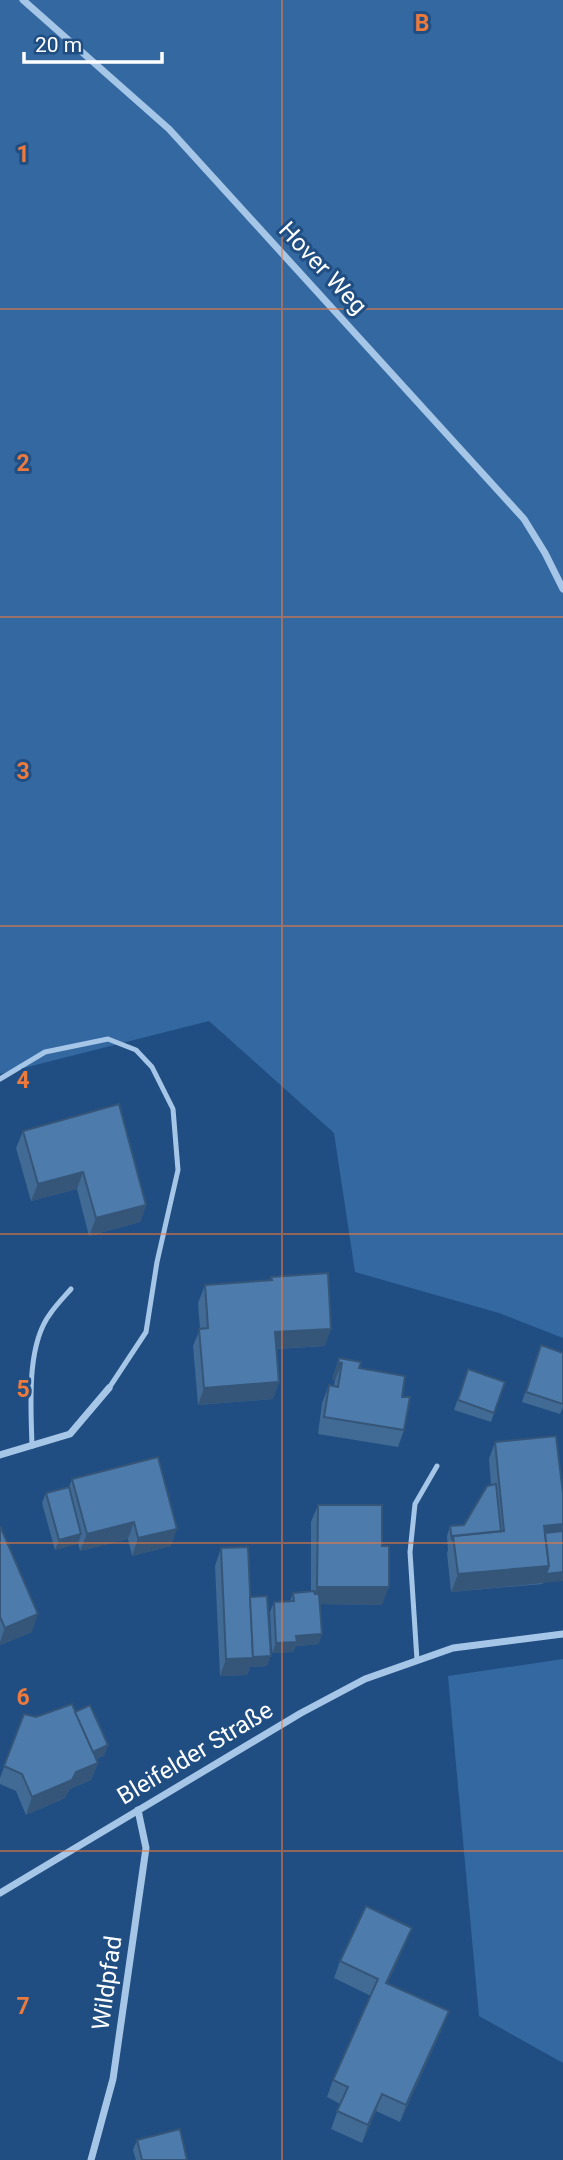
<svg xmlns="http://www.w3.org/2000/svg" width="563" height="2160" font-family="Roboto,sans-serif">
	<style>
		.green { fill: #3468a0 }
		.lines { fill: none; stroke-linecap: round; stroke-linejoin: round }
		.service { stroke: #a6c6e8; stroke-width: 5 }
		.minor { stroke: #a6c6e8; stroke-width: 7 }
		.wall { fill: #416a94 }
		.shaded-wall { fill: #355678 }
		.building { fill: #4c7bac; stroke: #355678; stroke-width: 2 }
		.grid { fill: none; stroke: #ed7a3d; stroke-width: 2; stroke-opacity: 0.55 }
		.labels { text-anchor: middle; stroke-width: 6; stroke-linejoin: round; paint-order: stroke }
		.street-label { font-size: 24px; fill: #fff; stroke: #204e82 }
		.grid-label { font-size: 23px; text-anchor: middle; font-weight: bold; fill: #ed7a3d; stroke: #204e82; stroke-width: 6; stroke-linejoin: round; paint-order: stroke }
	</style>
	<rect width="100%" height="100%" fill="#204e82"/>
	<!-- green -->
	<g class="green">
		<path d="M0,0h563v1338l-64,-25 -144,-41 -21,-139 -125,-112 -209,53z"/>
		<path d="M563,1659v404l-84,-47 -31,-340z"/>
	</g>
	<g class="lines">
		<!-- service -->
		<g class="service">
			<path d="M0,1079l45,-27 63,-13 28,11 16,17 21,42 5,61 -21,92 -11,70 -37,56"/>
			<path d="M32,1446c-1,-39 -6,-100 18,-132 6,-9 14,-17 21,-25"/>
			<path d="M417,1660l-7,-108 5,-48 22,-38"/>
		</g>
		<!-- minor -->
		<g class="minor">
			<path d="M23,0l146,129 355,390 21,34 18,36"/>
			<path d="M0,1455l70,-21 39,-46"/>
			<path d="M0,1893l301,-180 64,-34 88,-31 110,-14"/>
			<path d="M91,2160l22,-81 33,-231 -8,-38"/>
		</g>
	</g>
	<!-- wall -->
	<g class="wall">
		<path d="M23,1131l123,74 -6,17 -51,14 -12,-47 -46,12 -15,-53z"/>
		<path d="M271,1277l54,69 -49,3 3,33 -6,17 -75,6 -5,-59 7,-17 -2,-26 7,-18 65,-5z"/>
		<path d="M563,1353v54l-3,7 -38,-12 15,-47z"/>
		<path d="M339,1358l20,10 43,29 2,33 -6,17 -80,-13 4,-31 7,-18 5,1 1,-6h-3z"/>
		<path d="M468,1369l37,13 -14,40 -37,-12z"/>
		<path d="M495,1442l48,142 -92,8 -4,-39 1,-3 -1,-14 3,-10 14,-1 27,-40 -2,-26z"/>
		<path d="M72,1479l99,67 -39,10 -4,-17 -48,12 -2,-8 -23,7 -13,-47 4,-10 23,-6z"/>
		<path d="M318,1505l64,41v59l-62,-1 -1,40 -23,2 -3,6 -21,1 -2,-41 4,-10 16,-1 3,-8 18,-2v-69z"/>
		<path d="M0,1526l32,106 -32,13z"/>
		<path d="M221,1548l29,49 17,69 -17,1 -3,8 -27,1 -5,-110z"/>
		<path d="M75,1712l30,43 -9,4 2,4 -7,17 -21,9 -5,9 -39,17 -10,-24 -16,-7v-6l24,-64 12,3z"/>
		<path d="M405,1945l-18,39 55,45 -42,93 -24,-11 -14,32 -31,-14 9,-25 -13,-7 6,-17 38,-84 -37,-18 6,-17z"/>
		<path d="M137,2140l50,20h-51l-3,-10z"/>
	</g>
	<!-- shaded-wall -->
	<g class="shaded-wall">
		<path d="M83,1172l-6,17 -46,12 7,-17z"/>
		<path d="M146,1205l-6,17 -51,14 7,-18z"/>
		<path d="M331,1329l-6,17 -56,3 6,-17z"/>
		<path d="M338,1362l4,1 -7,17h-3z"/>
		<path d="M279,1382l-6,17 -75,6 6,-17z"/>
		<path d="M134,1522l-6,17 -48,12 7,-17z"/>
		<path d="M563,1524v9l-20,10 1,-17z"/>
		<path d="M177,1529l-6,17 -39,10 6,-18z"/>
		<path d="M81,1534l-3,10 -23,6 4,-10z"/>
		<path d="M549,1566l14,6v9l-112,11 7,-18z"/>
		<path d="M317,1587h72l-7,18 -71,-1z"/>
		<path d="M38,1614l-6,18 -32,13v-3l5,-14z"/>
		<path d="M322,1634l-3,10 -23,2 -3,6 -21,1 4,-10 20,-7z"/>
		<path d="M271,1656l-4,10 -17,1 -3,8 -27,1 6,-17z"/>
		<path d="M108,1745l-3,10 -21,9 3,-10z"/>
		<path d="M98,1763l-7,17 -21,9 -5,9 -39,17 6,-18 44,-25z"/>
		<path d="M412,1928l-7,17 -25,55 6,-17z"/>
		<path d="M449,2011l-7,18 -42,93 6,-17z"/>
		<path d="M382,2094l-6,17 -14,32 6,-18z"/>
	</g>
	<!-- building -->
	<g class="building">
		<path d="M119,1104l27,101 -50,13 -13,-46 -45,12 -15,-53z"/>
		<path d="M328,1273l3,56 -56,3 4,50 -75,6 -5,-59 9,-1 -3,-43 67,-5 -1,-3z"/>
		<path d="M541,1345l22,8v51l-37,-12z"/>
		<path d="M339,1358l22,4 -2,6 46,8 -3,21h8l-6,33 -80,-13 5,-32 9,2 4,-24 -4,-1z"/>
		<path d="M468,1369l37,13 -11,31 -36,-13z"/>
		<path d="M556,1436l7,58v30l-19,2 5,40 -91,8 -5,-38 51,-5 -9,-89z"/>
		<path d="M158,1457l19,72 -39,9 -4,-16 -47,12 -15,-55z"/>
		<path d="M496,1484l5,47 -48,5 -1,4 -2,-14 14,-1 23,-39z"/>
		<path d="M69,1487l12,47 -22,6 -13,-47z"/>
		<path d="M318,1505h64v41h7v41h-72z"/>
		<path d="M0,1526l38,88 -33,14 -5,-11z"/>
		<path d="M563,1531v41l-17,2 3,-8 -4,-33z"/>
		<path d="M248,1547l5,111 -27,1 -5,-111z"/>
		<path d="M314,1591l1,3h4l3,40 -26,2 1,6 -21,1 -2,-41 20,-1 -1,-8z"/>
		<path d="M267,1596l4,60 -18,1 -3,-60z"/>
		<path d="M72,1704l26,59 -22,9 -4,8 -40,17 -10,-23 -18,-8 20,-52 12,3z"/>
		<path d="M90,1705l18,40 -15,7 -18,-40z"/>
		<path d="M366,1906l46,22 -26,55 63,28 -43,94 -24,-11 -14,31 -31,-14 11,-24 -15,-7 45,-101 -38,-18z"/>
		<path d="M180,2129l7,31h-45l-5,-20z"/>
	</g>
	<!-- grid -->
	<path class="grid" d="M282,0v2160M0,309h563M0,617h563M0,926h563M0,1234h563M0,1543h563M0,1851h563"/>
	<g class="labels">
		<!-- street labels -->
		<g class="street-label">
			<text transform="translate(323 268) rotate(47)" y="8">Hover Weg</text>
			<text transform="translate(195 1753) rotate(-31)" y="8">Bleifelder Straße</text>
			<text transform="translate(107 1983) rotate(-82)" y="8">Wildpfad</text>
		</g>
	</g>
	<g class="grid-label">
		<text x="422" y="31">B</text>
		<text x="23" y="162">1</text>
		<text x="23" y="471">2</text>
		<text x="23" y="779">3</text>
		<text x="23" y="1088">4</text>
		<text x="23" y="1397">5</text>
		<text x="23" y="1705">6</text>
		<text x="23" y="2014">7</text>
	</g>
	<!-- scale -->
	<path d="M24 52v10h138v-10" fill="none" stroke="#ffffff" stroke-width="3.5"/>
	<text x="35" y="52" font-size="21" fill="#ffffff" stroke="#204e82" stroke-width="5" paint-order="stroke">20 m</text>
</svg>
